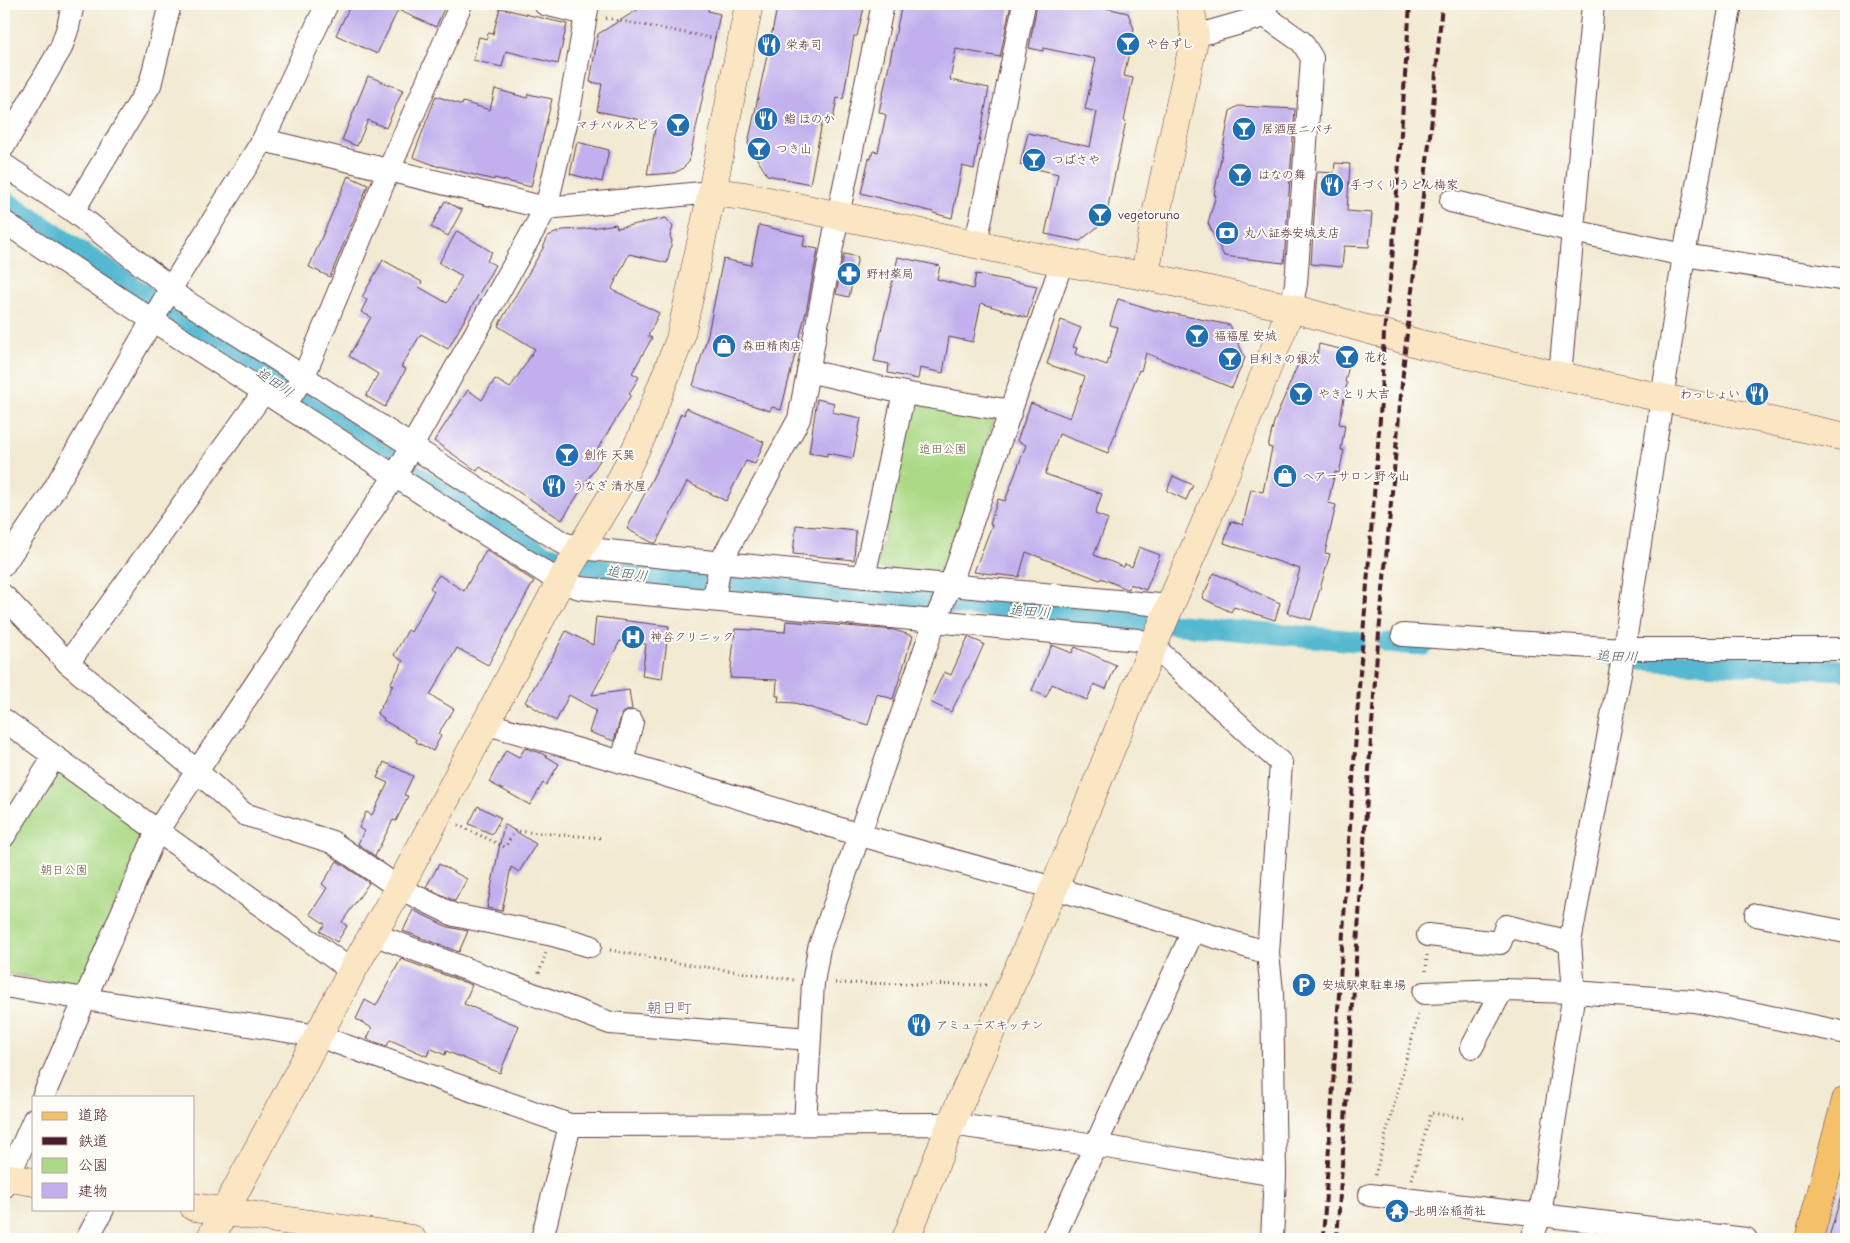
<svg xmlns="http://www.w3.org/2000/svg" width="1850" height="1243" font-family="Delius,'Klee One',sans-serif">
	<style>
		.industrial { fill: #c0c2dd }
		.green { fill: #abd986; stroke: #7a7c58 }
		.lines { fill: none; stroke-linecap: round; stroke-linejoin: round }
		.canal { stroke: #52b8d0; stroke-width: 21 }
		.building { fill: #c1b0ed }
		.street-casing { stroke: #633d44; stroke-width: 24 }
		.secondary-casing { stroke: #633d44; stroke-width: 29 }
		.primary-casing { stroke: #633d44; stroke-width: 29 }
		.path { stroke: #633d44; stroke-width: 3; stroke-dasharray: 1 4; stroke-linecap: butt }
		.street { stroke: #fff; stroke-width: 22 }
		.secondary { stroke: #fbe6c4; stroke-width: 28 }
		.primary { stroke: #f4c16b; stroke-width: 28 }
		.rail { stroke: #4a1f2b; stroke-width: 4; stroke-dasharray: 8 4; stroke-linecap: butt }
		.labels { text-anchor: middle; stroke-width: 4; stroke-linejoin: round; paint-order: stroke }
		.poi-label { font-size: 12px; fill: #4a1f2b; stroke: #fdfcf7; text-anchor: start }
		.park-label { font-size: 12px; fill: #675746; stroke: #fdfcf7 }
		.water-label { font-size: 14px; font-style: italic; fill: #4d5c6d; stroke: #fdfcf7 }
		.quarter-label { font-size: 15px; fill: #74526f; stroke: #fdfcf7 }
	</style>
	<rect width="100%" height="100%" fill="#fdfcf7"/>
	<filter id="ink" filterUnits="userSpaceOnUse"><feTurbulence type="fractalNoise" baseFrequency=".02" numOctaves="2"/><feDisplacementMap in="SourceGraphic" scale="10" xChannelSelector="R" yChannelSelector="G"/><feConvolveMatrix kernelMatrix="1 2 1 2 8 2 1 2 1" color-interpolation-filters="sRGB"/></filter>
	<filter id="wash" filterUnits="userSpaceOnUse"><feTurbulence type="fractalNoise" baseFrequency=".0096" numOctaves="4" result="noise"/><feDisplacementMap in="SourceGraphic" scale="20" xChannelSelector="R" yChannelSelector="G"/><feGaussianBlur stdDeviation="1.12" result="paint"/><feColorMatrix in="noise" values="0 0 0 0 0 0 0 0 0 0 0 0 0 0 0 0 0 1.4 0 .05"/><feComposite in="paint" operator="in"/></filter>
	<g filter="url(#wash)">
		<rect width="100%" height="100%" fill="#f2ead2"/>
		<!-- industrial -->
		<path class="industrial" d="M1846,1156v83h-24z"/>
		<!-- green -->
		<g class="green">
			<path d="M913,402l81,17 -51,154 -66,-5z"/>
			<path d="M61,773l77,55 5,11 -58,140 -11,6 -70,-12v-120l48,-78z"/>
		</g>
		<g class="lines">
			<!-- canal -->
			<g class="canal">
				<path d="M4,200l370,249 171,106 70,18 740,68"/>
				<path d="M1388,643l36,2"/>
				<path d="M1619,659l227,11"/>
			</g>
		</g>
		<g id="blocks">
			<!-- building -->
			<g class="building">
				<path d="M351,4h95l-10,23 -38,-17 -21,44 -41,-19z"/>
				<path d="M647,4h62l-1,7 12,3 -31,148 -7,7 -8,4 -27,2 9,-52 -59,-12 5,-27 -12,-2 8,-48z"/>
				<path d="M778,4h87l-8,32h-3l-11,63 -6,-1 -4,22 -10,-2 -13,66 -43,-9 -19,-31z"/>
				<path d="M902,4h109l-11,53 -44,-8 -6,31 39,8 -15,81 -12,-3 -10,52 -19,-5v-1l-72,-19 8,-35 2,1 2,-8 5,1 8,-37 -7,-3z"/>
				<path d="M1037,4h51l40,9 6,16 -10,47 9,2 -9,43h2l-21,100 -25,20 -35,-7 13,-60 -38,-9 8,-32 62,14 7,-35 -12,-3 11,-50 -53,-11v3l-14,-3z"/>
				<path d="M500,8l67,16 -9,40 -52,-13 -4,16 -29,-7 6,-23 8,2 1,-6 5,1z"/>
				<path d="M368,76l35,14 -17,38 -18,-8 -11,26 -15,-6z"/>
				<path d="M495,89l32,9 1,-4 24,5 -21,88 -37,-9v2l-55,-14v1l-26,-10 23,-61 26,9 1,-3 27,8z"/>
				<path d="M1238,106l57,3 -11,154 -60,-7 -16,-33 8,-28h-2l16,-84z"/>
				<path d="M577,142l32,8 -7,32 -32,-8z"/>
				<path d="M1335,163l15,1 -3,47 25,2 -3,34 -25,-1 -2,21 -31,-3 6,-92 17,1z"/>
				<path d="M348,176l20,9 -38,92 -21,-10z"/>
				<path d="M445,201l17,9 -14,26 -17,-9z"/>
				<path d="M666,218l7,9 -3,9 2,5 -5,22 -38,-9 -17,34 1,2 46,23 -11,23 4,2 -20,35 7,4 -10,17 2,1 -36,58 7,4 -40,63 -82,-53 -3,4 -43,-30 34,-51 14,10 13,-21 15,9 25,-39 -37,-23 45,-78 5,-12 15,-6 22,-1 31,-5 1,4z"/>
				<path d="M759,225l46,11 -2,10 15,3 -12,63 -25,98 -9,-3 -2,4 -77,-25 15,-52 15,-75 28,6z"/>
				<path d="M457,231l35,21 -5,9 8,4 -47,84 -27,-15 -20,33 5,2 -21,38 -19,-11 12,-22 -29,-18 22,-39 -10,-5 6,-12 -5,-3 21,-37 39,22 -3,5 28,16 15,-27 -23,-13z"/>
				<path d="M844,254l14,3 -9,40 -13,-3z"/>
				<path d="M898,257l42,9 -3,13 36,10 3,-15 61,12 -10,32 -46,-15 -8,39 -24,-5 -6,36 -23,-5 -2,11 -30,-6 1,-9 -15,-3z"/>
				<path d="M1118,299l36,11 76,15 15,33 -13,30 -86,-35 -5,18 -2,-1 -31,83 -49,-19 -14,40 57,20 -7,20 13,5 -14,36 30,12 1,-3 7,3 7,-20 21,8 -14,35 -16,-6 -1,5h-2l-26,-11 -1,2 -74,-28 -7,25 -45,-5 18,-47 -2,-1 8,-25 7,2 21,-56 -9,-4 14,-38 39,15 15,-41 -38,-13 14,-44 20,8 -8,19 4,1 -2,6 32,11 11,-38 -8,-2z"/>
				<path d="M1319,344l33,8 -7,30 2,1 -8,41 6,1 -4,25h3l-5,23 -4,-1 -7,31 8,2 -11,48 5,1 -19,66 -24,-7 13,-44 -76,-26 7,-22 12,4 8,-36 12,3 9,-44 -4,-1 6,-25 24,-58 3,-12 16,4z"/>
				<path d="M817,399l17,4 -2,9 29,6 -8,40 -26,-5v3l-18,-3z"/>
				<path d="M686,408l78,34 -9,22 -9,-3 -20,40 -39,-19 -31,61h-3l-26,-14 44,-88h-1l11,-28 3,2z"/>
				<path d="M1173,476l20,9 -7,15 -19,-9z"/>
				<path d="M796,525l60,6 -2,29 -61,-6z"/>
				<path d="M486,550l48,31 -46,84 -31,-17 -27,47 24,14 -16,25 3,2 -8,15 -17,-9v-3l-33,-19 1,-2 -7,-4 16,-29 -3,-1 13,-23 -9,-6 14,-25 3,2 23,-41 -4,-3 9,-13 25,16z"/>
				<path d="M1214,573l66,30 -5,17 -41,-13 -3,5 -29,-14z"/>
				<path d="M596,617l73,9 -7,53 -20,-3 4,-32 -26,-3 -28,54 37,-5 3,19 -10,4 -8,28 -25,-9 7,-22 -27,-15 -13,26 -31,-19 24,-40h1l16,-31 27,14z"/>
				<path d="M786,621l108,9 19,6 -20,63 -16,-5 -9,31 -73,-22 -17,-1 1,-6h-3l1,-16 -47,-2 5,-49 50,3z"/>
				<path d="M968,637l16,7 -12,27 -21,41 -21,-10 14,-30 7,3z"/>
				<path d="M1052,645l20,8 3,-6 41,18 -10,24 -12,-5 -7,16 -35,-16 -6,13 -14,-7z"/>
				<path d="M525,748l16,5 18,11 -13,21 -3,-2 -13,22 -41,-23 17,-32 13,7z"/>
				<path d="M384,762l29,14 -9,19 4,1 -12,25 -3,-1 -18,36 -17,-12 6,-13 -5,-3 7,-16 6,3 16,-32 -11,-5z"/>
				<path d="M478,806l23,12 -9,16 -23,-10z"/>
				<path d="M504,824l32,20 -17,28 -8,-5 -9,44 -15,-3z"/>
				<path d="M337,861l32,22 -27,39 5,4 -10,16 -17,-11 5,-7 -15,-10 17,-26 -5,-4z"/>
				<path d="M439,864l28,15 -12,22 -29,-14z"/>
				<path d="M413,910l35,17 20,4 -9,21 -56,-21z"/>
				<path d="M401,959l71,26 -8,19 55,22 -19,47 -54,-22 -1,4 -15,-7 -3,8 -37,-16 -3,6 -20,-7 5,-11 -16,-9 9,-19 11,6z"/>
				<path d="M1842,1193h4v46h-9l-8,-2z"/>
			</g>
		</g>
	</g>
	<g filter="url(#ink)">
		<use href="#blocks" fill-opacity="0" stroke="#633d44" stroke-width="1"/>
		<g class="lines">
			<!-- street casing -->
			<g class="street-casing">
				<g id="street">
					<path d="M545,4l41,10"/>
					<path d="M1265,16l37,26 10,16 -16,226 -5,24"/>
					<path d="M1195,36l70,-20 2,-12"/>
					<path d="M263,140l283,68 166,-16"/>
					<path d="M4,146l57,-98 7,-21 5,-23"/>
					<path d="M4,165l69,46 98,77 8,9 384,246 18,5c197,22 393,39 590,58"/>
					<path d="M1451,201l122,30 111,24 162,25"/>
					<path d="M73,211l77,-126 20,-81"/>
					<path d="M4,222l148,98 408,262 20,6 558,52 15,6 128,117 -13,190 4,39 3,183 -3,64"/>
					<path d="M976,243l48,-239"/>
					<path d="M808,371l96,22 107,18"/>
					<path d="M1560,376l33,-372"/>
					<path d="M285,405l19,-29 81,-197 76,-175"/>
					<path d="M4,564l46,-68 121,-208 92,-148 64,-136"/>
					<path d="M864,577l40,-184"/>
					<path d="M4,596l64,67 129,108 47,43 88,28 67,46 55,27 99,20 37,11"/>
					<path d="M714,600l6,-37 79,-144 39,-204 45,-211"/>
					<path d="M1403,635l220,14h223"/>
					<path d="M68,663l196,-271"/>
					<path d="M4,720l348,251"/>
					<path d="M484,723l138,39 238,73 194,53 214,65"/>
					<path d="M622,762l10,-40"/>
					<path d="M4,836l50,-79"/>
					<path d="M1756,915l90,17"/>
					<path d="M373,934l237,89 199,16"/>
					<path d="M1428,935l72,8 6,-17 64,16"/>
					<path d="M4,986l314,50 252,89 381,-1 144,21 180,30"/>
					<path d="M1424,993l78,-3 72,2 121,9 151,32"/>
					<path d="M1472,1047l30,-57"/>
					<path d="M43,1097l114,-266 238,-355 151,-268 23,-97 19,-107"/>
					<path d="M805,1124l8,-141 6,-35 116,-327 15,-35 112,-324"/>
					<path d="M4,1187l30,-68"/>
					<path d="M1370,1195l376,44"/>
					<path d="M87,1239l16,-30"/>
					<path d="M542,1239l28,-114"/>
					<path d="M1053,1239l140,-308"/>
					<path d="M1532,1239l8,-24 34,-223 -4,-50 51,-274 63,-413 47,-251"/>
				</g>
			</g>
			<!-- secondary casing -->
			<g class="secondary-casing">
				<g id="secondary">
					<path d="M712,192l32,4 318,66 83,14 146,32 129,36 140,32 286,61"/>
					<path d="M1145,276l9,-52 41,-188 -5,-32"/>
					<path d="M4,1177l30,5"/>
					<path d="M194,1207l218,32"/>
					<path d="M210,1239l108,-203 34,-65 47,-83 161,-306 58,-96 24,-50 38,-97 32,-147 37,-188"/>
					<path d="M906,1239l45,-115 59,-137 44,-99 99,-242 59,-139 79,-199"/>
				</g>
			</g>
			<!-- primary casing -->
			<g class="primary-casing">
				<path id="primary" d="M1809,1239l37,-139"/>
			</g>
			<!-- path -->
			<g class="path">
				<path d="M606,18l112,21"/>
				<path d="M458,825l47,22 10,-16 88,7"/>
				<path d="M610,950l68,13 116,17"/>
				<path d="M1426,971l1,-16"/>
				<path d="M539,973l7,-20"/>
				<path d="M835,983l151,2"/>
				<path d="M1375,1175l44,-163"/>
				<path d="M1412,1179l19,-66 34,5"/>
			</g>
			<!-- street -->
			<use href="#street" class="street"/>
			<!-- secondary -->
			<use href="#secondary" class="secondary"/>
			<!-- primary -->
			<use href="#primary" class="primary"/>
			<!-- rail -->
			<g class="rail">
				<path d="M1323,1239l37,-566 20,-254 4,-86 8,-71 18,-258"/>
				<path d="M1337,1239l39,-573 29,-315 27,-233 10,-114"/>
			</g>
		</g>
	</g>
	<!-- icons -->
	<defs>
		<g id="bar-disc" transform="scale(1.25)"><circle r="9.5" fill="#1f6fb2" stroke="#fdfcf7"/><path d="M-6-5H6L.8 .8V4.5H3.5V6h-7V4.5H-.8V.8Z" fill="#fff"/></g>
		<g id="restaurant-disc" transform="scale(1.25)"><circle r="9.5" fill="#1f6fb2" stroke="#fdfcf7"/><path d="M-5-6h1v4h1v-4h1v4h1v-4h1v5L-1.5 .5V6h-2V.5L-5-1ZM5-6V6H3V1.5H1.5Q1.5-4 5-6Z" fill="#fff"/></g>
		<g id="bank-disc" transform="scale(1.25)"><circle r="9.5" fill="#1f6fb2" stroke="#fdfcf7"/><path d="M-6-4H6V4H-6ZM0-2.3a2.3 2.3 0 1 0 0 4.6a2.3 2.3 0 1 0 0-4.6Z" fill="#fff"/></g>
		<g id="pharmacy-disc" transform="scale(1.25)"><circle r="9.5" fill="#1f6fb2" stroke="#fdfcf7"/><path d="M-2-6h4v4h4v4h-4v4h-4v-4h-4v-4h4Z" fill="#fff"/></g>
		<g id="shop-disc" transform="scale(1.25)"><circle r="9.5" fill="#1f6fb2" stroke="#fdfcf7"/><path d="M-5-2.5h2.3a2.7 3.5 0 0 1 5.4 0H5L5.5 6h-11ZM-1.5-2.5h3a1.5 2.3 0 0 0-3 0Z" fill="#fff"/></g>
		<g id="hospital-disc" transform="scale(1.25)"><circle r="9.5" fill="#1f6fb2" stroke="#fdfcf7"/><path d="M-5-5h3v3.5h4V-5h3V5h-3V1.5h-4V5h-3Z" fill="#fff"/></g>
		<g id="parking-disc" transform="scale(1.25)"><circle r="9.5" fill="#1f6fb2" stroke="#fdfcf7"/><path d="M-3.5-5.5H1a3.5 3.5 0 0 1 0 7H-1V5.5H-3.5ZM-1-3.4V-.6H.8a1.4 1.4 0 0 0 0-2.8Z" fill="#fff"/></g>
		<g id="temple-disc" transform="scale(1.25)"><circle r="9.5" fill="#1f6fb2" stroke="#fdfcf7"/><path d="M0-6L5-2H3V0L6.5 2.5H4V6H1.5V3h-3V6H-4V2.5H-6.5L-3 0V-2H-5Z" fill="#fff"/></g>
	</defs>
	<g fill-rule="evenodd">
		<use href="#bar-disc" x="1128" y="44"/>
		<use href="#restaurant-disc" x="769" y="45"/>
		<use href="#restaurant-disc" x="766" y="119"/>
		<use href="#bar-disc" x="678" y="125"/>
		<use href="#bar-disc" x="1244" y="129"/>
		<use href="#bar-disc" x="759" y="149"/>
		<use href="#bar-disc" x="1034" y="160"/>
		<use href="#bar-disc" x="1240" y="175"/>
		<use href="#restaurant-disc" x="1332" y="185"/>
		<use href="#bar-disc" x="1100" y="215"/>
		<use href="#bank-disc" x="1227" y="233"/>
		<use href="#pharmacy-disc" x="849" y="274"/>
		<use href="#bar-disc" x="1197" y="336"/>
		<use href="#shop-disc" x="724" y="346"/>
		<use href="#bar-disc" x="1347" y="357"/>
		<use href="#bar-disc" x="1230" y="359"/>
		<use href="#bar-disc" x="1301" y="394"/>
		<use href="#restaurant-disc" x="1757" y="394"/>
		<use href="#bar-disc" x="567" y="455"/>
		<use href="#shop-disc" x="1285" y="476"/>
		<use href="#restaurant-disc" x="554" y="486"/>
		<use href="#hospital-disc" x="633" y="637"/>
		<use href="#parking-disc" x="1304" y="985"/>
		<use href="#restaurant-disc" x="919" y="1025"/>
		<use href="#temple-disc" x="1397" y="1211"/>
	</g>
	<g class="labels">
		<!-- poi labels -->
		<g class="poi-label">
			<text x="1146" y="48">や台ずし</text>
			<text x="786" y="49">栄寿司</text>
			<text x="784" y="123">鮨 ほのか</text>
			<text x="660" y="129" text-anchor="end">マチバルスピラ</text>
			<text x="1262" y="133">居酒屋ニパチ</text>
			<text x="776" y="153">つき山</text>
			<text x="1052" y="164">つばさや</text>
			<text x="1258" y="179">はなの舞</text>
			<text x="1350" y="189">手づくりうどん梅家</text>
			<text x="1118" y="219">vegetoruno</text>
			<text x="1244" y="237">丸八証券安城支店</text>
			<text x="866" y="278">野村薬局</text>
			<text x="1214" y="340">福福屋 安城</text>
			<text x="742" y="350">森田精肉店</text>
			<text x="1364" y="361">花れ</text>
			<text x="1248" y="363">目利きの銀次</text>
			<text x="1318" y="398">やきとり大吉</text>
			<text x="1740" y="398" text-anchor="end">わっしょい</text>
			<text x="584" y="459">創作 天巽</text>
			<text x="1302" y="480">ヘアーサロン野々山</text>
			<text x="572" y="490">うなぎ 清水屋</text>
			<text x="650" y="641">神谷クリニック</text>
			<text x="1322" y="989">安城駅東駐車場</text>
			<text x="936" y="1029">アミューズキッチン</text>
			<text x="1414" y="1215">北明治稲荷社</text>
		</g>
		<!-- park labels -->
		<g class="park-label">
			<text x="943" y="453">追田公園</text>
			<text x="64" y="874">朝日公園</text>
		</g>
		<!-- water labels -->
		<g class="water-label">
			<text transform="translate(275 382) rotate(34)" y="5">追田川</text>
			<text transform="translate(627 573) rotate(8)" y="5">追田川</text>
			<text transform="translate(1030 611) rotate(5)" y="5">追田川</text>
			<text transform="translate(1617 656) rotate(3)" y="5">追田川</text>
		</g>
		<!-- quarter labels -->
		<g class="quarter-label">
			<text x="669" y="1013">朝日町</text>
		</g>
	</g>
	<!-- margin -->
	<rect width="1850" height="1243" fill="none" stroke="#fdfcf7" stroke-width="20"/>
	<!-- legend -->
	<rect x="32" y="1096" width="162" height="115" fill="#fdfcf7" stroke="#b5a4a5"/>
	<rect x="42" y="1112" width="25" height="8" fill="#f4c16b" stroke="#b5a4a5"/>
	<text x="78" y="1120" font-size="15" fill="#4a1f2b">道路</text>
	<rect x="42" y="1137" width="25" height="8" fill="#4a1f2b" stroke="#b5a4a5"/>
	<text x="78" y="1146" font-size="15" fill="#4a1f2b">鉄道</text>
	<rect x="42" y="1158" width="25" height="15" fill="#abd986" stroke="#b5a4a5"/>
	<text x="78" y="1170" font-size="15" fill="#4a1f2b">公園</text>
	<rect x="42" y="1183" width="25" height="15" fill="#c1b0ed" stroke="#b5a4a5"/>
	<text x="78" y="1196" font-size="15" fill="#4a1f2b">建物</text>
</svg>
